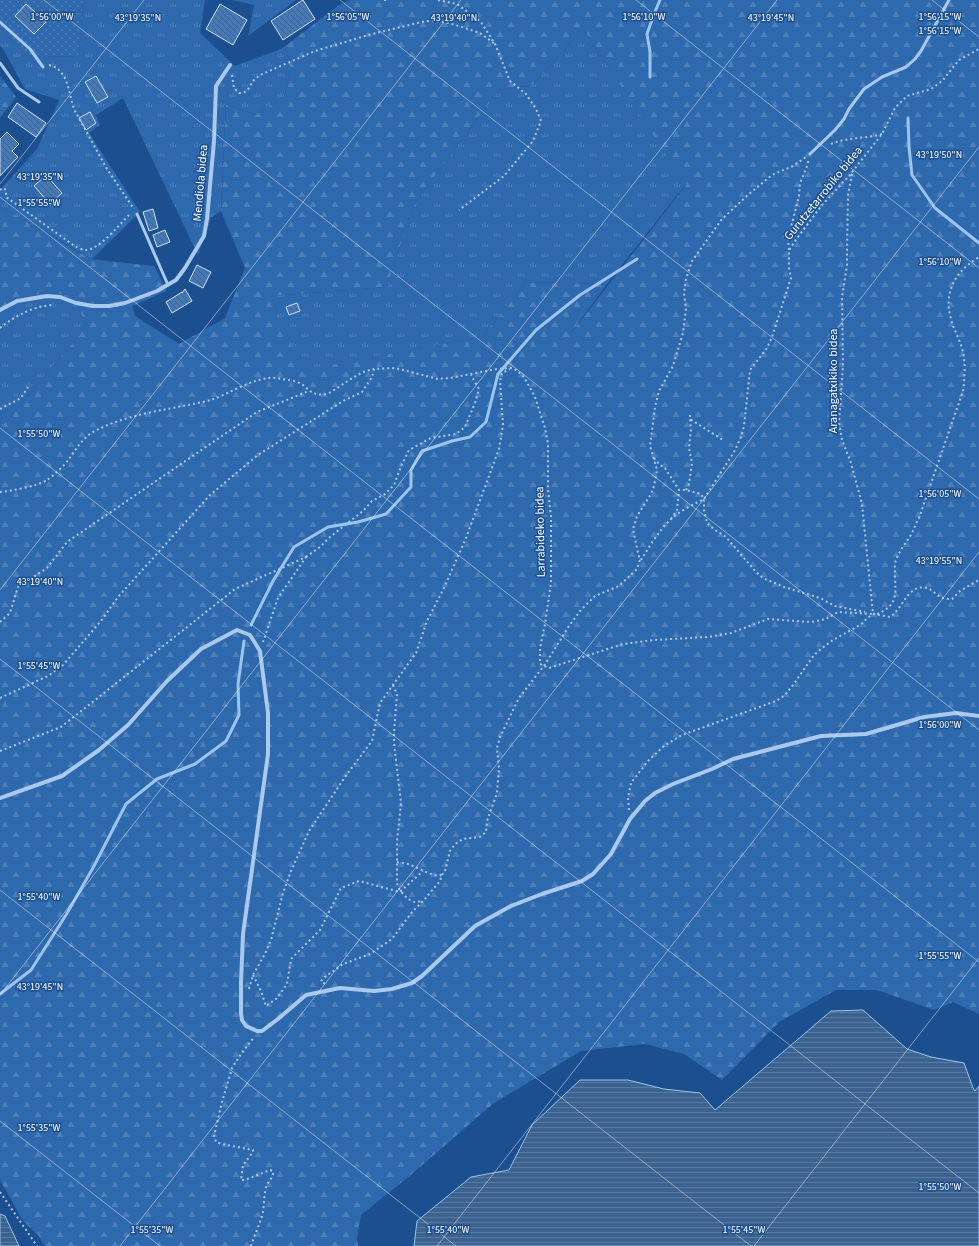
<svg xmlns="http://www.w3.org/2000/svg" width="979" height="1246" font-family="'Source Sans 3',sans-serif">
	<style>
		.grass { fill: url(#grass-tufts) }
		.forest { fill: url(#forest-firs); fill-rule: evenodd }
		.park { fill: url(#park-dots) }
		.water { fill: url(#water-rules); stroke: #9cc4f0 }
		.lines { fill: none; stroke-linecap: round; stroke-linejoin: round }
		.stream { stroke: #9cc4f0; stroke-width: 3 }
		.building { fill: url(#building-back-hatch); stroke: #cfe3fa }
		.path { stroke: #a9c9ee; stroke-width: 2; stroke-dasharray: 2 3; stroke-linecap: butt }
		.lane { stroke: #a9c9ee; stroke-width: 3 }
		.street { stroke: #a9c9ee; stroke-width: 4 }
		.ticks { fill: none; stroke: #fff; stroke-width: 1; stroke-opacity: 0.45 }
		.labels { text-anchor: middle; stroke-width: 3; stroke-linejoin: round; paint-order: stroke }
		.street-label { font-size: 12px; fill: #fff; stroke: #1b4f8f }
		.ticks-label { font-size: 10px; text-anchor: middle; fill: #fff; stroke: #1b4f8f; stroke-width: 3; stroke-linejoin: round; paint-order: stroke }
	</style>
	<defs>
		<pattern id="grass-tufts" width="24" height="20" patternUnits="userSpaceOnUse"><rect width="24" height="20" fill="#2e69ad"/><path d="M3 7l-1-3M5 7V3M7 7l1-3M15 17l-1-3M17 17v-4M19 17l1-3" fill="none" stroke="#4d80b9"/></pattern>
		<pattern id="forest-firs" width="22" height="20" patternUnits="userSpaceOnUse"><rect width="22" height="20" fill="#2e69ad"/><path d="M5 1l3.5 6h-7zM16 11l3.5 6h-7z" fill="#4d80b9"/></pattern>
		<pattern id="park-dots" width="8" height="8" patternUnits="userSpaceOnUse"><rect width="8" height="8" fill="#2e69ad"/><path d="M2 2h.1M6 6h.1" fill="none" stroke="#4d80b9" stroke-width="1.8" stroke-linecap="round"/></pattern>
		<pattern id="water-rules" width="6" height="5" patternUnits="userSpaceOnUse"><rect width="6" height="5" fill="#3c6290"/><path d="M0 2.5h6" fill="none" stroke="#597aa1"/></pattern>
		<pattern id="building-back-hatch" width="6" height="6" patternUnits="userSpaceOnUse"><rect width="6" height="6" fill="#4478b7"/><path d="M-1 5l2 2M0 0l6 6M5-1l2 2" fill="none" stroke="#486282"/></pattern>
	</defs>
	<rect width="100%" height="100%" fill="#1b4f8f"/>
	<!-- grass -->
	<g class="grass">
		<path d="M83,0h122l-5,33 35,33 46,-17 10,20 -7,28 -29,18 -29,-11 -5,107 -10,7 -13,37 -75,-157 -27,17 4,10 -11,8 51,79 -48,47 -92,-53v-16l37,-41 22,-49 -34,-11 -22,-40 -3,-3v-18l27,28 52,1z"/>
		<path d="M232,0h64l-48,36 6,-31z"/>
		<path d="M583,28l103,156 -79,100 -81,-2 -44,55 -180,34 -31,-75 116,-9 26,-82 86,-115 34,-5z"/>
		<path d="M42,293l30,2 15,31 -87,103v-117l9,-11z"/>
	</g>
	<!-- forest -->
	<g class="forest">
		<path d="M350,0h629v1014l-26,-12 -19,8 -57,-20h-41l-57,32 -57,58 -38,-26 -39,-10 -64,7 -87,52 -82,71 -51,41 -4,24 1,7h-313l-7,-11 -15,-14 -23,-41v-751l87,-103 -15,-31 -30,-2 -33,8 -9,11v-106l91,53 63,7 13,25 -35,15 3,10 44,28 46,-26 20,-50 -24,-57 5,-107 29,11 29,-18 7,-28 -10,-20 58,-44zM583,28l103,157 -118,152 39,-53 -81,-2 -44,55 -180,33 -31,-74 116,-9 26,-82 86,-115 34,-5z"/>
		<path d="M0,76l16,21 -16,21z"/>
	</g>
	<!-- park -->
	<path class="park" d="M0,0h83l-4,57 -52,-1 -27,-28z"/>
	<!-- water -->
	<g class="water">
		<path d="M863,1010l44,39 24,8 33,6 9,25 2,3 4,-5v160h-565l3,-25 54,-44 38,-7 23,-45 48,-45h48l36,9 36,4 15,17 116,-99z"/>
		<path d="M0,1214l5,2 14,30h-19z"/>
	</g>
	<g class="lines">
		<!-- stream -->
		<g class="stream">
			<path d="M650,77v-25l-3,-18 7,-20 6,-14"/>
			<path d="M908,118l1,29 3,28 23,33 44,35"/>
			<path d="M251,625l22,-44 21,-34 34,-20 30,-5 28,-8 25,-27v-17l11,-19 30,-10 18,-4 16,-15 12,-48 38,-44 44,-35 57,-36"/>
			<path d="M0,994l31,-24 35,-55 28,-49 32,-62 31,-25 38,-15 31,-23 13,-26 -1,-31 6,-43"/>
		</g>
	</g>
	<!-- building -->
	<g class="building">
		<path d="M303,0l12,19 -32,21 -12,-19z"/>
		<path d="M26,4l20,18 -12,12 -19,-18z"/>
		<path d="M220,4l27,16 -14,25 -27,-16z"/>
		<path d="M96,76l12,21 -11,6 -12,-21z"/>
		<path d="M17,103l29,20 -10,14 -28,-20z"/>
		<path d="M90,112l6,11 -10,7 -7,-12z"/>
		<path d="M7,132l12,12 -7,7 6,6 -18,19v-37z"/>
		<path d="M46,175l16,18 -12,11 -16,-18z"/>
		<path d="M153,209l5,19 -9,3 -6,-19z"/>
		<path d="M165,230l5,12 -13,5 -4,-12z"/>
		<path d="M197,265l14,7 -8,16 -14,-7z"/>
		<path d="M185,289l7,12 -20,12 -6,-11 16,-10v1z"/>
		<path d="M297,303l3,8 -11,4 -3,-8z"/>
	</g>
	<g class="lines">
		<!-- path -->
		<g class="path">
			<path d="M384,0h4"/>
			<path d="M438,0l19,4 24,18 14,22 15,37 16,13 10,15 5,12 -8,20 -29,35 -45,34"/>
			<path d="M49,65c21,5 19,31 26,46l32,58 27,40"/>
			<path d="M232,75l2,13 5,5c10,0 10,-7 15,-13 2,-2 4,-3 6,-5l55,-24 57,-17 54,-13 19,1 17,5 18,6 15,11"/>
			<path d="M831,144c16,-7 34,-5 51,-10"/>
			<path d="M852,174l-4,21 -1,56v14l-5,32 1,68 -4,58 3,17 9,23 11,41 11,110"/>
			<path d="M0,190l3,-2 3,2v7l70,50c2,0 6,3 9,3 13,1 35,-26 44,-35h2"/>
			<path d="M789,250l-1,-11 11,-43 1,-13 6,-14 3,-10"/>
			<path d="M0,328c15,-12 33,-22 53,-23"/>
			<path d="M0,409l21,-11 7,-11"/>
			<path d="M690,415v4l33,21"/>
			<path d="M654,458l6,7 5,3 14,22h7l15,4 3,5 30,-47 7,-15 3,-11 6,-56 17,-22 5,-11 19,-59 -2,-10v-18l9,-13 24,-32 27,-29 33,-42 13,-26 12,-12 24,-7 7,-5 5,-4 16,-20 20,-11"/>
			<path d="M686,490l3,-6 3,-21 -3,-15 2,-19 -1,-10"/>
			<path d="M0,492c11,-1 38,-6 47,-12 6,-4 18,-15 22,-21 7,-10 14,-21 24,-27 37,-20 78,-22 118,-32 17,-6 41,-21 58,-22 6,-1 12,1 19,2 2,0 6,1 9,2 12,4 11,15 30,12 16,-8 29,-22 47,-25"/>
			<path d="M671,519l6,-9 2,-20"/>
			<path d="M306,557l14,-10 10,-10 33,-26 9,-10 13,-7 9,-9 8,-21 7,-14 22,-12 25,-4 9,-7 10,-24 4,-14 -8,-14"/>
			<path d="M641,560c8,-13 17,-28 28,-39 9,-9 23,-16 35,-22v11l3,13 8,7 11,7 30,35 7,6 21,9 36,11 15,8 30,6"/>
			<path d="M873,614l17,3c13,-8 18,-34 37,-29 6,2 10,8 16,10 2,1 6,1 9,1l8,-8 19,-11"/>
			<path d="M877,614c20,-8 19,-19 18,-38 0,-6 -1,-11 1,-16 3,-8 8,-15 13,-22 4,-6 6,-13 10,-20l44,-127c2,-15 3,-32 -2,-46 -3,-9 -8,-17 -10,-26 -8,-28 5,-48 28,-62"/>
			<path d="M0,622l10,-9 8,-26 29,-19 20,-26 190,-130 52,-21"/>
			<path d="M393,685l4,9 -3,38v11l7,60 -4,38v42c1,7 11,18 18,19 2,0 5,-1 7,-1"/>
			<path d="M0,698l48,-22 15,-11 38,-44 17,-24 92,-102 48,-40 85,-54 19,-9 10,-15 2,-8 21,-1 43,11 12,-1 47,-9 14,-1 5,2 8,7 11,20 6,19 4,12 3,16v45l3,28v66l-6,41 -5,24v16l9,4 74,-24 31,-4 54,-3 23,-4 37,-14 43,3 15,-3 12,-7 35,2"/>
			<path d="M0,751l61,-24 174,-138 71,-32 -28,41 -15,44"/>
			<path d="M629,810l-1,-12 3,-15 17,-22 16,-15 18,-11 94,-34 9,-6 8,-10 21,-30 7,-6 12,-9 27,-15 12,-11"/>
			<path d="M397,862c4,1 9,1 13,3 11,3 20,12 32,10"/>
			<path d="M253,975l8,16 5,15 10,-7 11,-15 4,-25 29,-29 21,-42 18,-7 41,11 23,-21"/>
			<path d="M325,984l-4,-3 4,-4 18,-13 27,-10 22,-15 20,-27 12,-12 16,-19 2,-6 3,-4 5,-20 5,-7 8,-5 17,-2 6,-5 1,-11 10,-28 2,-25 -2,-20 3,-11 19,-39 27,-35 23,-37 12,-16 14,-14 24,-10 18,-17 3,-9 -2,-7 -5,-24 4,-13 14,-22 3,-8 3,-16 -7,-24 5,-39 4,-16 14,-25 10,-33 3,-24 -2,-16 2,-14 6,-18 30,-42 27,-25 23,-19 21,-9 13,-9"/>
			<path d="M249,989l4,-14 12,-21 6,-14 12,-47 8,-22 18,-40 38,-57 25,-33 8,-38 36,-50 11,-32 17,-33 22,-50 33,-89 4,-24 -3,-44 2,-8 8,-4"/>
			<path d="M0,1192l37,54"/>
			<path d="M251,1246c3,-10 8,-20 11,-30 3,-10 1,-21 5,-31 2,-5 7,-8 6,-14l-3,-1 -25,10h-4l2,-15 10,-13v-2l-31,-6 -6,-2 -2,-6 8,-34 10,-34 9,-14 13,-17"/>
		</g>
		<!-- lane -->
		<g class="lane">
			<path d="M0,22l30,27 13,18"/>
			<path d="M0,63l18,25 21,14"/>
			<path d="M810,154l25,-24 9,-11 5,-10 15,-20 18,-12 24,-10 9,-8 6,-8 28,-51"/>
			<path d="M137,214l31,71"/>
		</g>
		<!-- street -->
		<g class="street">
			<path d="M0,310l17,-9 30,-5 13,1 16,6 17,3h16l16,-3 32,-12 19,-11 9,-12 19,-32 3,-17 7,-78 2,-55 14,-21"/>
			<path d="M0,798l62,-22 37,-26 29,-25 39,-44 34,-32 36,-19 13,5 10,16 8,62v41l-25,180 -2,48v32l1,6 4,6 11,5h5l16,-12 28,-24 34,-7 34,3 18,-2 20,-6 10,-7 53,-50 36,-20 31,-12 40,-13 11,-7 18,-20 19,-35 15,-18 10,-8 18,-9 39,-15 21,-10 88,-23 45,-2 58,-17 32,-4 23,3"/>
		</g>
	</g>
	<!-- ticks -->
	<path class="ticks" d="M44,0l935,730M340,0l639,499M636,0l343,268M932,0l47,37M0,184l144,-184M0,197l979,765M0,428l979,765M0,590l461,-590M0,659l751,587M0,890l456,356M0,995l777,-995M0,1121l160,125M120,1246l859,-1099M437,1246l542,-694M754,1246l225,-288"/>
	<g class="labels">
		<!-- street labels -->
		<g class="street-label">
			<text transform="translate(200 183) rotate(-85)" y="4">Mendiola bidea</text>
			<text transform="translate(823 193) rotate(-51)" y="4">Gurutzetarrobiko bidea</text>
			<text transform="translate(833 381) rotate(-90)" y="4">Aranagatxikiko bidea</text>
			<text transform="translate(540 532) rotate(-91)" y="4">Larrabideko bidea</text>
		</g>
	</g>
	<g class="ticks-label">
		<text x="52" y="20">1°56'00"W</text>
		<text x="348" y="20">1°56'05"W</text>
		<text x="644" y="20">1°56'10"W</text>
		<text x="940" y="20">1°56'15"W</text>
		<text x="454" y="21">43°19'40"N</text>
		<text x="138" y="21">43°19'35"N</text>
		<text x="771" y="21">43°19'45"N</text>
		<text x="940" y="34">1°56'15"W</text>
		<text x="939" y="158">43°19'50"N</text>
		<text x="40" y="180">43°19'35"N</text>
		<text x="39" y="206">1°55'55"W</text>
		<text x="940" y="265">1°56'10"W</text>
		<text x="39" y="437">1°55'50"W</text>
		<text x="940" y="497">1°56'05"W</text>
		<text x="939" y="564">43°19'55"N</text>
		<text x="40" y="585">43°19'40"N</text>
		<text x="39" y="669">1°55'45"W</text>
		<text x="940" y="728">1°56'00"W</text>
		<text x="39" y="900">1°55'40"W</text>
		<text x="940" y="959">1°55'55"W</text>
		<text x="40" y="990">43°19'45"N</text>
		<text x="39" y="1131">1°55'35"W</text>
		<text x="940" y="1190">1°55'50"W</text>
		<text x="152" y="1233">1°55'35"W</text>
		<text x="448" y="1233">1°55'40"W</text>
		<text x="744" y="1233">1°55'45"W</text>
	</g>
</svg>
